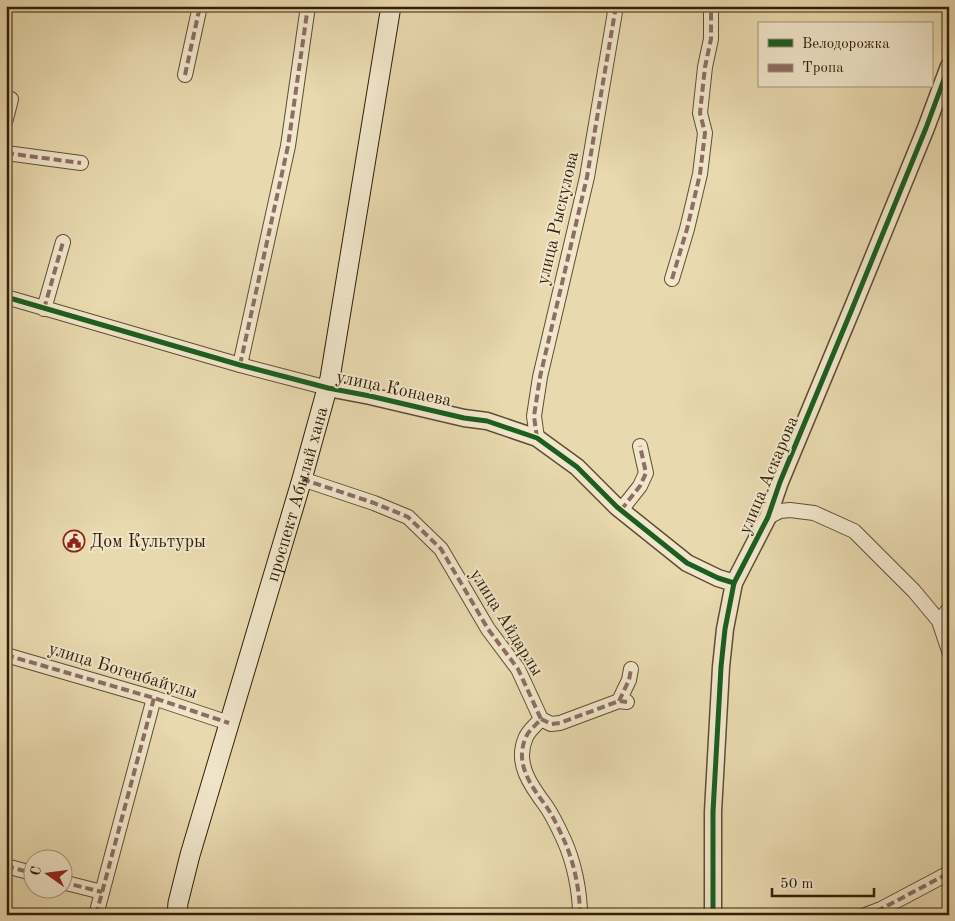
<svg xmlns="http://www.w3.org/2000/svg" width="955" height="921" font-family="'Old Standard TT',serif">
	<style>
		.lines { fill: none; stroke-linecap: round; stroke-linejoin: round }
		.minor-casing { stroke: #5f4e31; stroke-width: 16 }
		.tertiary-casing { stroke: #5f4e31; stroke-width: 19 }
		.secondary-casing { stroke: #311f07; stroke-width: 21 }
		.minor { stroke: #f1e6cb; stroke-width: 14 }
		.tertiary { stroke: #f1e6cb; stroke-width: 16 }
		.secondary { stroke: #f1e6cb; stroke-width: 19 }
		.quiet { stroke: #8d6e63; stroke-width: 4; stroke-dasharray: 8 4; stroke-linecap: butt }
		.cycleway-casing { stroke: #f1e6cb; stroke-width: 8 }
		.cycleway { stroke: #1b5e20; stroke-width: 5 }
		.labels { text-anchor: middle; stroke-width: 4; stroke-linejoin: round; paint-order: stroke }
		.street-label { font-size: 18px; fill: #311f07; stroke: #f1e6cb }
		.poi-label { font-size: 18px; fill: #311f07; stroke: #f1e6cb; text-anchor: start }
	</style>
	<rect width="100%" height="100%" fill="#e9d9af"/>
	<filter id="stains"><feTurbulence type="fractalNoise" baseFrequency=".004" numOctaves="4"/><feColorMatrix values="0 0 0 0 .2 0 0 0 0 .09 0 0 0 0 .02 0 0 0 .5 -.17"/></filter>
	<radialGradient id="worn" r=".72"><stop offset=".6" stop-color="#630" stop-opacity="0"/><stop offset="1" stop-color="#630" stop-opacity=".3"/></radialGradient>
	<g class="lines">
		<!-- minor casing -->
		<g class="minor-casing">
			<g id="minor">
				<path d="M185,75l15,-69"/>
				<path d="M6,119l5,-20"/>
				<path d="M6,153l75,10"/>
				<path d="M672,279l15,-50 13,-55 5,-41 -5,-20 5,-46 6,-28v-33"/>
				<path d="M6,297l234,68 88,23"/>
				<path d="M44,309l19,-67"/>
				<path d="M240,365l48,-219 20,-140"/>
				<path d="M537,438l-3,-22 6,-39 47,-200 29,-171"/>
				<path d="M302,479l72,24 34,14 33,32 47,80 30,40 23,50c-4,5 -12,11 -15,18 -12,26 5,49 20,69 7,10 13,23 18,34 10,22 16,51 16,75"/>
				<path d="M621,510l19,-24 6,-13 -6,-27"/>
				<path d="M768,517l12,-6 10,-1 24,3 40,18 60,60 25,30 10,30"/>
				<path d="M939,621l10,-12"/>
				<path d="M6,655l148,43 75,25"/>
				<path d="M619,701l10,-21 2,-11"/>
				<path d="M541,719l10,5 9,-1 59,-22 8,1"/>
				<path d="M6,866l26,7"/>
				<path d="M62,882l40,10"/>
				<path d="M96,915l58,-217"/>
				<path d="M865,915l16,-6 68,-36"/>
			</g>
		</g>
		<!-- tertiary casing -->
		<g class="tertiary-casing">
			<g id="tertiary">
				<path d="M328,388l42,8 94,22 23,3 50,17 40,29 40,40 70,56 31,15 16,5"/>
				<path d="M713,915v-103l8,-145 4,-38 9,-46 34,-66 12,-35 72,-173 74,-181 23,-62"/>
			</g>
		</g>
		<!-- secondary casing -->
		<g class="secondary-casing">
			<g id="secondary">
				<path id="s1" d="M177,915l1,-12 12,-48 112,-376 28,-101 61,-372"/>
			</g>
		</g>
		<!-- minor -->
		<use href="#minor" class="minor"/>
		<!-- tertiary -->
		<use href="#tertiary" class="tertiary"/>
		<!-- secondary -->
		<use href="#secondary" class="secondary"/>
		<!-- quiet -->
		<g class="quiet">
			<path d="M185,75l15,-69"/>
			<path d="M6,119l5,-20"/>
			<path d="M6,153l75,10"/>
			<path d="M672,279l15,-50 13,-55 5,-41 -5,-20 5,-46 6,-28v-33"/>
			<path d="M44,309l19,-67"/>
			<path d="M240,365l48,-219 20,-140"/>
			<path d="M537,438l-3,-22 6,-39 47,-200 29,-171"/>
			<path d="M302,479l72,24 34,14 33,32 47,80 30,40 23,50c-4,5 -12,11 -15,18 -12,26 5,49 20,69 7,10 13,23 18,34 10,22 16,51 16,75"/>
			<path d="M621,510l19,-24 6,-13 -6,-27"/>
			<path d="M6,655l148,43 75,25"/>
			<path d="M619,701l10,-21 2,-11"/>
			<path d="M541,719l10,5 9,-1 59,-22 8,1"/>
			<path d="M6,866l26,7"/>
			<path d="M62,882l40,10"/>
			<path d="M96,915l58,-217"/>
			<path d="M865,915l16,-6 68,-36"/>
		</g>
		<!-- cycleway casing -->
		<g class="cycleway-casing">
			<g id="cycleway">
				<path d="M6,297l234,68 88,23 42,8 94,22 23,3 50,17 40,29 40,40 70,56 31,15 16,5"/>
				<path d="M713,915v-103l8,-145 4,-38 9,-46 34,-66 12,-35 72,-173 74,-181 23,-62"/>
			</g>
		</g>
		<!-- cycleway -->
		<use href="#cycleway" class="cycleway"/>
	</g>
	<!-- icons -->
	<defs>
		<g id="civic-ring" transform="scale(1.125)"><circle r="9.5" fill="#f1e6cb" stroke="#8f2418" stroke-width="1.5"/><path d="M-.6-6.5H3V-4.5H.6V-3L4-1V1h2V6H-6V1h2V-1L-.6-3ZM-1.2 2.5V6h2.4V2.5Z" fill="#8f2418"/></g>
	</defs>
	<g fill-rule="evenodd">
		<use href="#civic-ring" x="74" y="541"/>
	</g>
	<g class="labels">
		<!-- street labels -->
		<g class="street-label">
			<text transform="translate(557 218) rotate(-77)" y="6">улица Рыскулова</text>
			<text transform="translate(394 388) rotate(12)" y="6">улица Конаева</text>
			<text transform="translate(768 475) rotate(-67)" y="6">улица Аскарова</text>
			<text dy="6" stroke="none"><textPath href="#s1" startOffset="438">проспект Абылай хана</textPath></text>
			<text transform="translate(507 622) rotate(58)" y="6">улица Айдарлы</text>
			<text transform="translate(123 670) rotate(17)" y="6">улица Богенбайулы</text>
		</g>
		<!-- poi labels -->
		<g class="poi-label">
			<text x="90" y="547">Дом Культуры</text>
		</g>
	</g>
	<!-- margin -->
	<rect width="955" height="921" fill="none" stroke="#e9d9af" stroke-width="25"/>
	<rect x="8" y="8" width="940" height="906" fill="none" stroke="#311f07" stroke-width="2.5"/>
	<rect x="12" y="12" width="930" height="896" fill="none" stroke="#311f07"/>
	<!-- legend -->
	<rect x="758" y="22" width="175" height="65" fill="#f1e6cb" stroke="#a4967d"/>
	<rect x="768" y="39" width="25" height="8" fill="#1b5e20" stroke="#a4967d"/>
	<text x="802" y="48" font-size="15" fill="#311f07">Велодорожка</text>
	<rect x="768" y="64" width="25" height="8" fill="#8d6e63" stroke="#a4967d"/>
	<text x="802" y="72" font-size="15" fill="#311f07">Тропа</text>
	<!-- north arrow -->
	<g transform="translate(48 874) rotate(284)"><circle r="24" fill="#f1e6cb" stroke="#a4967d"/>
	<path d="M0-4L9 19L0 12L-9 19Z" fill="#8f2418"/>
	<text y="-8" font-size="14" font-weight="bold" text-anchor="middle" fill="#311f07">С</text>
	</g>
	<!-- scale -->
	<path d="M772 888v8h102v-8" fill="none" stroke="#311f07" stroke-width="2.5"/>
	<text x="780" y="888" font-size="15" fill="#311f07" stroke="#f1e6cb" stroke-width="4" paint-order="stroke">50 m</text>
	<rect width="100%" height="100%" filter="url(#stains)"/>
	<rect width="100%" height="100%" fill="url(#worn)"/>
</svg>
